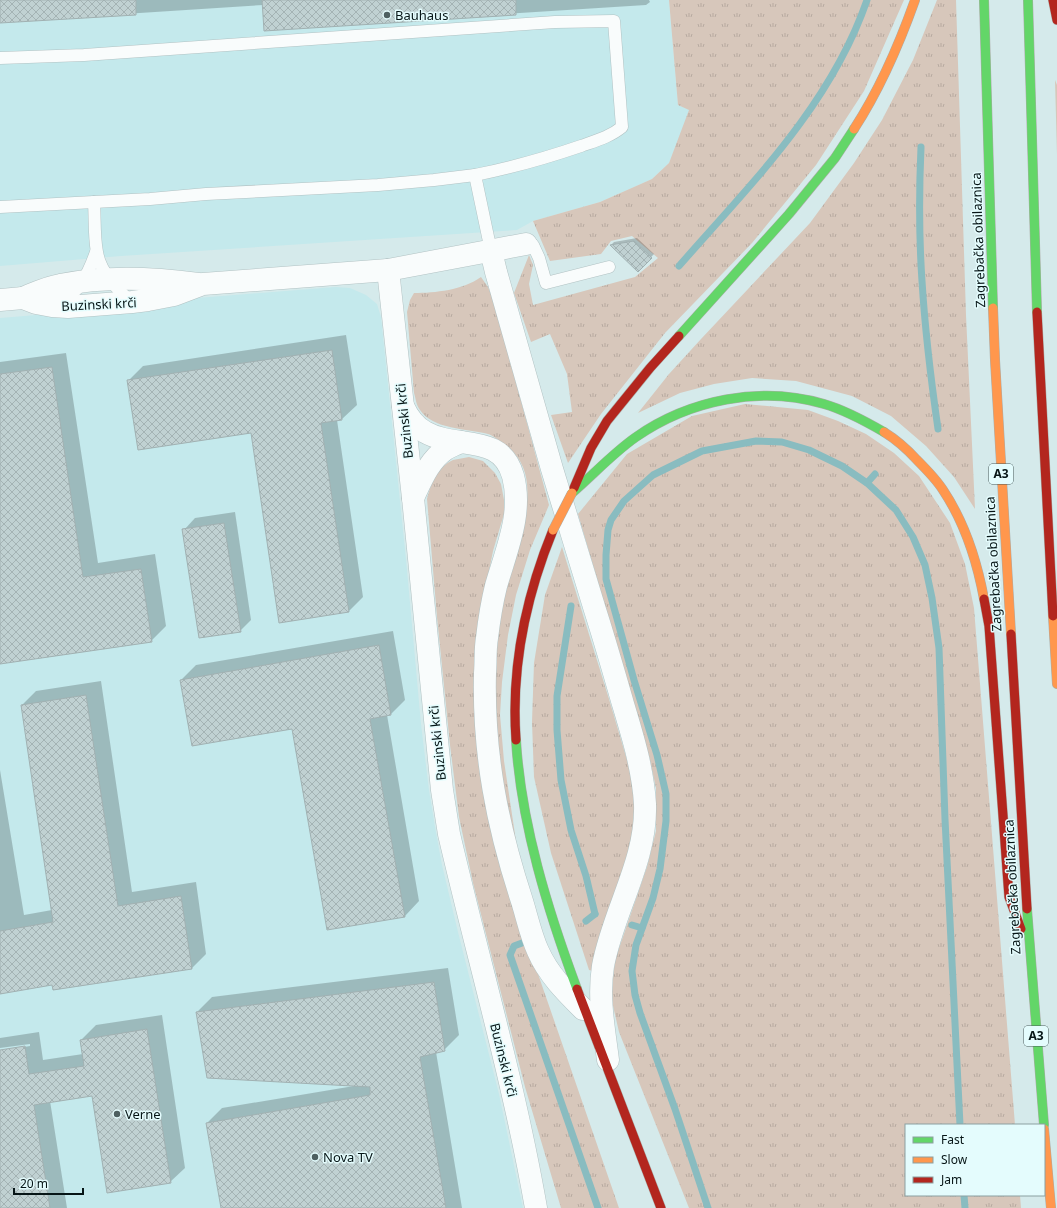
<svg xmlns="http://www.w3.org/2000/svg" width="1057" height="1208" font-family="'Noto Sans',sans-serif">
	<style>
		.built { fill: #c4e9ec }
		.grass { fill: url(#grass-tufts) }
		.shadow { fill: #0003 }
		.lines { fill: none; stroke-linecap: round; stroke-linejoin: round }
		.stream { stroke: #89bcc0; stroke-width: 7 }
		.building { fill: url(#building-cross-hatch); stroke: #a1b1b2 }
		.lane-casing { stroke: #b2c2c3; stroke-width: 13 }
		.street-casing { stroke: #b2c2c3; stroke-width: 23 }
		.fast-casing { stroke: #abaca7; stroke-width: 10 }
		.slow-casing { stroke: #abaca7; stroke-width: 10 }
		.jam-casing { stroke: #abaca7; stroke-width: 10 }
		.lane { stroke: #f9fcfc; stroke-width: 12 }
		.street { stroke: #f9fcfc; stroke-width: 22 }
		.fast { stroke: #63d668; stroke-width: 9 }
		.slow { stroke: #ff974d; stroke-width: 9 }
		.jam { stroke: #b3261e; stroke-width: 9 }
		.slow-bridge-casing { stroke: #abaca7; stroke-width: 10; stroke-linecap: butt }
		.slow-bridge { stroke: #ff974d; stroke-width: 9 }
		.poi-dot { fill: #4e6061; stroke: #e4fcfd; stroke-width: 1.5 }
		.labels { text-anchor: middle; stroke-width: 3; stroke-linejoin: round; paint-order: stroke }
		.shield { fill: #e4fcfd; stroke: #495a5b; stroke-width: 1 }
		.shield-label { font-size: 12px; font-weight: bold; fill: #061516 }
		.poi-label { font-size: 13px; fill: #061516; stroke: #e4fcfd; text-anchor: start }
		.street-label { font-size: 13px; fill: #061516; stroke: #e4fcfd }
	</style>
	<defs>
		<pattern id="grass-tufts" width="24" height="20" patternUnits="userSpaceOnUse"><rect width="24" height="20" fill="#d7c7bb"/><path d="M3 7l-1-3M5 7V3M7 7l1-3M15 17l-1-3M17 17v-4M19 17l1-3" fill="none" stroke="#b7aaa0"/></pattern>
		<pattern id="building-cross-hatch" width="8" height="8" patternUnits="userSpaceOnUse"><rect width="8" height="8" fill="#c0d1d2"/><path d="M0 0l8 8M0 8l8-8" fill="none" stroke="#a4b3b4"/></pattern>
	</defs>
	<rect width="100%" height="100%" fill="#d5eaeb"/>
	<!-- built -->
	<g class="built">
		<path d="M0,0h669l9,105 12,5 -21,53 -17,16 -52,23 -67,19 -16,9 -396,26 -121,10z"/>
		<path d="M335,287l15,1 16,7 11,9 4,13 25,242 15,165 8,66 6,37 7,38 16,67 41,162 24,114h-523v-890l121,-10 76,-10z"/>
	</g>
	<!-- grass -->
	<g class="grass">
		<path d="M669,0h235l-40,91 -48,74 -64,78 -87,90 -64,81 -33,49 -17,-48 21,-3 -5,-38 -17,-40 -19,8 -17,-49 15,-38 4,10 -4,19 4,21 102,-28 23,-19 -26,-22 -21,5 -10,13 -51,7 -17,-40 67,-19 52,-23 17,-16 20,-53 -11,-5z"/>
		<path d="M937,0h19l10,315 9,194 -21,-32 -28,-31 -35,-30 -39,-20 -56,-15 -44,-3 -38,6 -34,9 -42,20 31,-39 32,-35 109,-116 44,-60 28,-43 31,-60z"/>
		<path d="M1055,80l2,5v70z"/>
		<path d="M481,277l7,10 7,17 54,201 -19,45 -14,45 -8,40 -6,47 -2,33 4,46 12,80 -2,2 -10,-47 -7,-50 -2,-67 3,-45 6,-42 23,-90c2,-26 -3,-45 -26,-60 -4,-3 -9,-7 -13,-8 -20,-5 -56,-5 -68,-24 -4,-5 -4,-11 -6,-17l-7,-81 3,-12 4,-7c21,0 49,-3 67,-16z"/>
		<path d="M745,404l63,6 30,11 28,13 28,19 25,23 31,47 15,41 9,44 41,517h-109v70h114l1,13h-332l-70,-176 -8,-35 4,-37 32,-93 9,-36v-43l-7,-32 -71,-242 49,-60 65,-38z"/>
		<path d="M469,457l14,4 12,12 6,11 3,16v14l-11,37 -13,65 -5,96 4,56 12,60 37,117 91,263h-58l-36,-121 -52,-204 -14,-66 -9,-72 -13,-128 -10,-118c4,-15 10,-32 26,-39 5,-1 11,-2 16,-3z"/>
		<path d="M562,547l47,152 23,78 3,19 -3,49 -39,126 -4,-1 -38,-117 -17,-76 -2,-55 2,-59 11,-68z"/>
	</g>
	<!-- shadow -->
	<g class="shadow">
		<path d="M0,0h649l1,2 -4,3 -381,24 -2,-24 -263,17z"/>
		<path d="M637,238l17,16 -16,17 -27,-26 3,-3z"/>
		<path d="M346,335l11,70 -15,14 -5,1 26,177 -14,14 -97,-179 -124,-51 15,-15z"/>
		<path d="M66,353l32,210 57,-9 11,72 -15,15 -151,22v-301z"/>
		<path d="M235,512l16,108 -11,11 -56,-101 11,-12z"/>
		<path d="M393,631l12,69 -14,14 -4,1 32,186 -14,15 -113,-188 -111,-48 15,-15z"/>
		<path d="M101,681l31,211 64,-10 10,72 -14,14 -139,16 -53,9v-223l24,145 28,-5 -30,-205 14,-14z"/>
		<path d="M448,968l11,67 -15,15 -8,2 26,156h-240l-15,-85 15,-15 132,-22 -157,-74 15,-15z"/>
		<path d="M162,1015l23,153 -15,14 -77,-87 -43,6 17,107h-67v-157l30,-5v-2l-30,4v-10l39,-6 4,28 40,-6 -2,-14 15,-15z"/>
	</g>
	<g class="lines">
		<!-- stream -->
		<g class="stream">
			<path d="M921,147c-2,45 -2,90 1,134 3,49 9,99 16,148"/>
			<path d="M679,266c71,-81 152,-161 188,-266"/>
			<path d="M867,483l8,-9"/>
			<path d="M571,606l-14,90v34l4,50 10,50 15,46 9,38"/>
			<path d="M586,921l9,-7"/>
			<path d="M632,925l10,3"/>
			<path d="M522,943l-8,3 -4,9 88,253"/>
			<path d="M964,1195l1,13"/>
			<path d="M708,1208l-33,-99 -35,-96 -5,-18 -3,-24 4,-26 17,-47 7,-29 6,-48v-27l-9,-39 -23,-75 -28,-101v-24l2,-25 3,-10 13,-19 29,-26 49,-24 54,-10 26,1 27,8 33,16 25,17 29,27 17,27 12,28 7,33 7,50 6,171 15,306"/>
		</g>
	</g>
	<!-- building -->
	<g class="building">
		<path d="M0,0h136v15l-136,8z"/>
		<path d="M262,0h254v15l-252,16z"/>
		<path d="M634,241l18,17 -14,14 -28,-27z"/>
		<path d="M332,350l10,70 -21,3 28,189 -70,11 -28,-190 -113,17 -11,-70z"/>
		<path d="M52,367l31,210 58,-8 11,73 -152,22v-290z"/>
		<path d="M224,523l17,109 -42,6 -17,-109z"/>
		<path d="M379,645l12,70 -21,4 35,198 -78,13 -35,-201 -100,17 -12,-66z"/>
		<path d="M86,695l32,211 63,-10 11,73 -139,21 -1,-5 -52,9v-63l53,-9 -32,-217z"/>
		<path d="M434,982l11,69 -25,6 26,151h-225l-15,-85 164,-28v-8l-163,-9 -11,-66z"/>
		<path d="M147,1029l24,154 -64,10 -15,-97 -58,9 16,103h-50v-158l25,-4 4,28 55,-8 -4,-26z"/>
	</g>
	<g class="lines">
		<!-- lane casing -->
		<g class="lane-casing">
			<g id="lane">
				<path d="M0,58l84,-3 471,-33 59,-1 8,106c-12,10 -27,14 -41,19 -35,12 -71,22 -106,29"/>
				<path d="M0,207l94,-5"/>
				<path d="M526,244l7,1 6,13 7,25 63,-16"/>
				<path d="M131,302c-14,-13 -31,-30 -34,-50 -3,-15 -2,-34 -3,-50l56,-3 56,-5 172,-9 56,-5 41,-5 16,76"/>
				<path d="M58,303c21,-9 31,-31 38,-51"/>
			</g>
		</g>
		<!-- street casing -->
		<g class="street-casing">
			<g id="street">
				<path d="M491,251l5,21c19,65 37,131 56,197 14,47 29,94 43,141 10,31 19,63 28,94 10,33 20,66 22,100 2,57 -32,107 -42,162 -5,32 1,62 5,94"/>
				<path d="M388,270l25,228 29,292 7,44c29,125 65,248 87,374"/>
				<path d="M23,298c12,-5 24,-11 37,-13 43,-9 95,-7 138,-1"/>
				<path d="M0,300l23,-2 13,5 16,3 16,1 64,-5 16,-2 26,-5 29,-11 185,-14 138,-26"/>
				<path d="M403,406c5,11 11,20 22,26 31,18 76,0 88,44 10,37 -7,75 -17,110 -4,16 -7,35 -9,52 -2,11 -1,23 -2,35 -2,80 12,152 37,228 5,16 9,35 16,50 10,23 27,40 45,58"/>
				<path d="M413,498c8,-17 16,-38 33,-49 5,-3 10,-5 15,-7"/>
			</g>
		</g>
		<!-- fast casing -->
		<g class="fast-casing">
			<g id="fast">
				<path d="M984,0l9,308"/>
				<path d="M1028,0l9,312"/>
				<path d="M679,336l110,-122 46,-56 19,-29"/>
				<path d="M572,493c21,-18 41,-40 64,-56 53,-37 125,-52 188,-33 21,6 41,17 60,28"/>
				<path d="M516,740c5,84 32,171 61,249"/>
				<path d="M1027,909l17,216"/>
			</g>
		</g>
		<!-- slow casing -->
		<g class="slow-casing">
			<g id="slow">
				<path d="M854,129c26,-40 45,-84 61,-129"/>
				<path d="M993,308l2,52 16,274"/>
				<path d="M884,432c13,8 23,17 33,28 9,9 19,19 26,30 22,33 34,71 41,109"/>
				<path d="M1053,616l4,68"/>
				<path d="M1044,1129l7,79"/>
			</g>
		</g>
		<!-- jam casing -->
		<g class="jam-casing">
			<g id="jam">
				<path d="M1053,0l4,20"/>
				<path d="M1037,312l16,304"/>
				<path d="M574,488l17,-40 16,-27 43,-53 29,-32"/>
				<path d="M984,599l5,27 20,271 12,32"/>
				<path d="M1011,634l16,275"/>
				<path d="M516,740c-5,-71 10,-144 37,-210"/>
				<path d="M577,989l84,219"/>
			</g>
		</g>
		<!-- lane -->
		<use href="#lane" class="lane"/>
		<!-- street -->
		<use href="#street" class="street"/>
		<!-- fast -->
		<use href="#fast" class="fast"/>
		<!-- slow -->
		<use href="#slow" class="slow"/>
		<!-- jam -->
		<use href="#jam" class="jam"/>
		<!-- slow-bridge casing -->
		<g class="slow-bridge-casing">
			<path id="slow-bridge" d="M553,530l19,-37"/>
		</g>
		<!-- slow-bridge -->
		<use href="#slow-bridge" class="slow-bridge"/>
	</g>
	<!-- markers -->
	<g class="poi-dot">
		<circle cx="387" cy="15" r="4"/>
		<circle cx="117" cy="1114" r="4"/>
		<circle cx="315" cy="1157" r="4"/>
	</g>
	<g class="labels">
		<!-- shield labels -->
		<g class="shield">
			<rect x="989" y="464" width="24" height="20" rx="3"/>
			<rect x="1024" y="1026" width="24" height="20" rx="3"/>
		</g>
		<g class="shield-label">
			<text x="1001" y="478">A3</text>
			<text x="1036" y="1040">A3</text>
		</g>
		<!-- poi labels -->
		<g class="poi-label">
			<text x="395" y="20">Bauhaus</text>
			<text x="125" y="1119">Verne</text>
			<text x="323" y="1162">Nova TV</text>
		</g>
		<!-- street labels -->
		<g class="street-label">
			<text transform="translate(978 240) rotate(-92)" y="5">Zagrebačka obilaznica</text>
			<text transform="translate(99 304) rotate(-3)" y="5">Buzinski krči</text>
			<text transform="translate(404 421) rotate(-96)" y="5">Buzinski krči</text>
			<text transform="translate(993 564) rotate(-93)" y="5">Zagrebačka obilaznica</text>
			<text transform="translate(437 743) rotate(-96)" y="5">Buzinski krči</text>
			<text transform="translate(1012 887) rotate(-93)" y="5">Zagrebačka obilaznica</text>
			<text transform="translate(504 1060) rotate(76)" y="5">Buzinski krči</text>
		</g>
	</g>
	<!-- legend -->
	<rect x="905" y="1124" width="140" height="72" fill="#e4fcfd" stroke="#8ba0a1"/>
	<rect x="913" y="1137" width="20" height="6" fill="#63d668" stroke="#8ba0a1"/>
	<text x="941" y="1144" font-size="12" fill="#061516">Fast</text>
	<rect x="913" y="1157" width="20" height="6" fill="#ff974d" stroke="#8ba0a1"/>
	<text x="941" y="1164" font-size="12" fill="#061516">Slow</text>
	<rect x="913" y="1177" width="20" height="6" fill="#b3261e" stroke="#8ba0a1"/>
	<text x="941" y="1184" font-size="12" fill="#061516">Jam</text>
	<!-- scale -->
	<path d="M14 1188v6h69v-6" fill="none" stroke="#061516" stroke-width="2"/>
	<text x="20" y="1188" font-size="12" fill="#061516" stroke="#e4fcfd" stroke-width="3" paint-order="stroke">20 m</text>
</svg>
